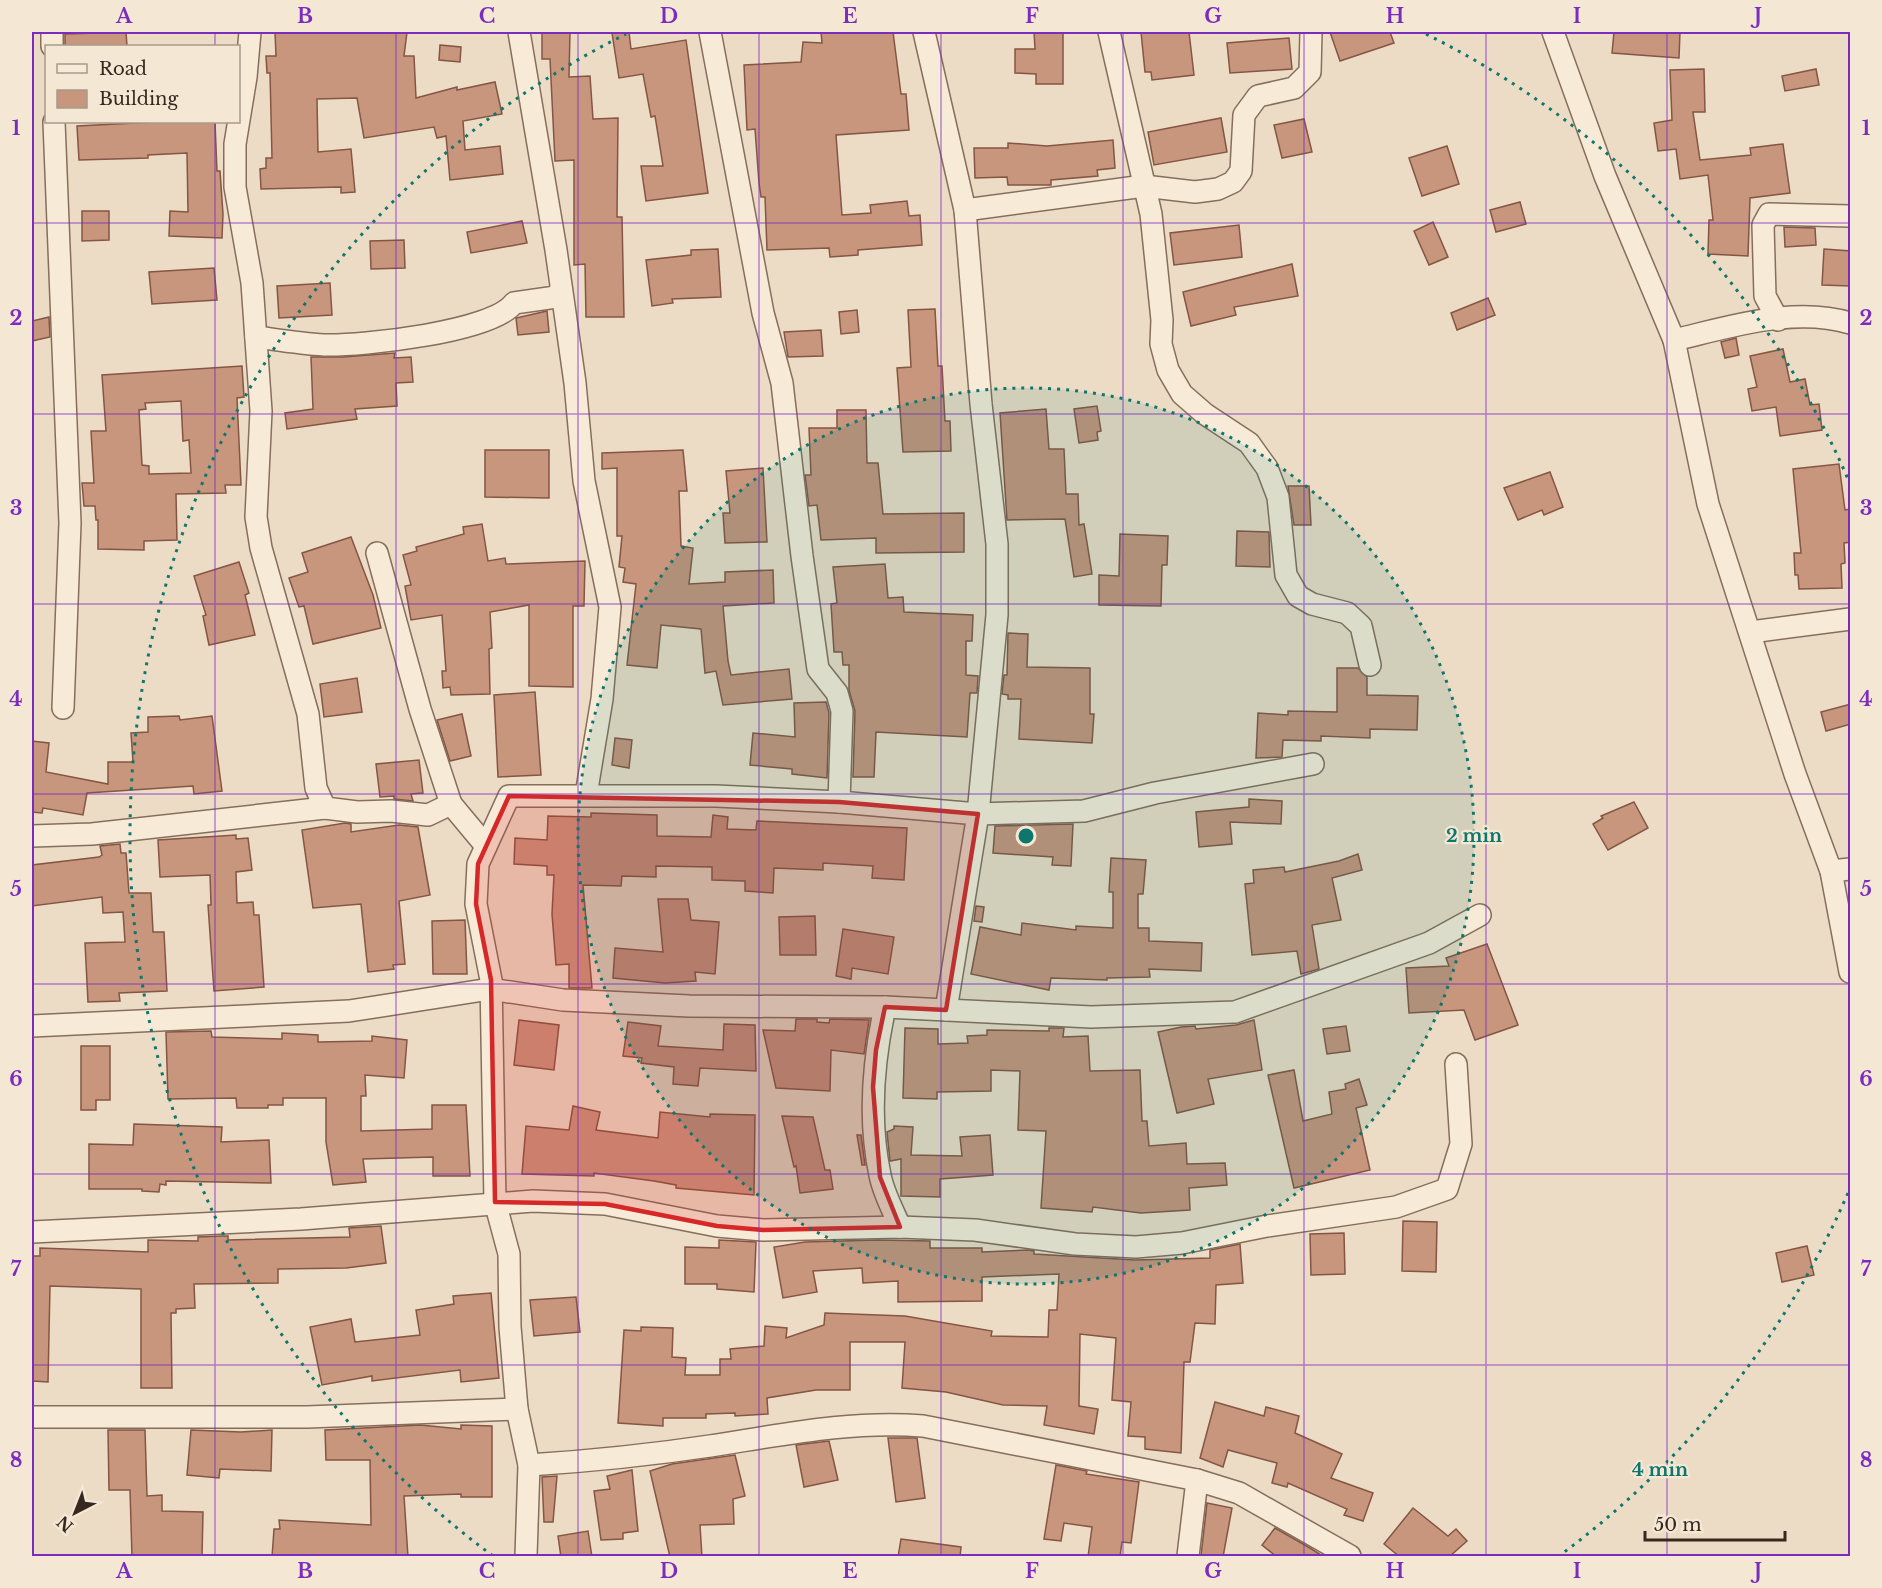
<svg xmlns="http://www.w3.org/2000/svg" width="1882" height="1588" font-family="'Libre Baskerville',serif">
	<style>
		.building { fill: #c8957d; stroke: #845643; stroke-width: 1.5; fill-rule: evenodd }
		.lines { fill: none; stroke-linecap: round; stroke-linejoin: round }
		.minor-casing { stroke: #866e5c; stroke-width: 24 }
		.minor { stroke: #f7ebd8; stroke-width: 21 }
		.marked { fill: #d62828; fill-opacity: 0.2; stroke: #d62828; stroke-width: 4.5; stroke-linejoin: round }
		.grid { fill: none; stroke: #7b2cbf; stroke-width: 1.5; stroke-opacity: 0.55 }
		.ring { fill: none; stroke: #0f766e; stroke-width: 3; stroke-dasharray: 3 6 }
		.centre { fill: #0f766e; stroke: #f4e7d4; stroke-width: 3 }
		.ring-label { font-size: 18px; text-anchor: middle; font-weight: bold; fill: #0f766e; stroke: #f4e7d4; stroke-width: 4.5; stroke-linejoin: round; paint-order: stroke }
		.neatline { fill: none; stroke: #7b2cbf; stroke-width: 2 }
		.grid-label { font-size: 20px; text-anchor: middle; font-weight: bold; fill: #7b2cbf }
	</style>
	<rect width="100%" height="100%" fill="#ecdcc5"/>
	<!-- building -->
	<g class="building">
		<path d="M126,32l1,14h-62v-12z"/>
		<path d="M275,32h132l-3,24h10l2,42 41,-11v3l38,-8 7,32 -39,7 2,29 35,-4 3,28 -53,6 -4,-44 -9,2 -3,-11 -70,11 -7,-40 -40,1 1,53 33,-3 4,43 -14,1v-6l-80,2 -1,-20 6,-1v-10h6l-2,-85h-3l-1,-17h10z"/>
		<path d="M542,32h28l-1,45 21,-1 3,43 25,-1 -1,99h5l2,100h-38l-1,-53 -11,1v-105l-19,1 -5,-102h-8z"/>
		<path d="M629,32l2,17 55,-9 22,153 -62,8 -5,-35h22l-8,-50 -4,1 -8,-43 -24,4 -7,-45z"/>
		<path d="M821,32h72l8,62h5l3,36 -73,5 6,80 29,-2 -1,-8 37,-4 2,15 11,-1 2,30 -64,5v5l-28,2 -1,-9 -62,2 -2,-53h-4l-2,-14 -4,-54 -8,1 -3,-65 57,-3 2,-20 19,1z"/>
		<path d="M1034,32h29v52h-27v-10l-21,-1v-24h20z"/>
		<path d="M1141,32h48l5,43 -42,5 -1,-8h-6z"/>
		<path d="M1330,32h60l4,11 -54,18z"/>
		<path d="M1614,32h66l-1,26 -67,-5z"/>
		<path d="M1289,38l3,31 -62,4 -3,-30z"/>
		<path d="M440,45l21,2 -1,15 -21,-2z"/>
		<path d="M1704,69l1,43h-12l7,48 51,-5 -1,-7 33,-4 7,49 -40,5 -2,58 -40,-2 1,-34h4l-5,-45 -28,4 -4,-30 -18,2 -4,-28 18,-3 -2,-50z"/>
		<path d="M1816,69l3,16 -34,6 -3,-15z"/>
		<path d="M1221,118l6,34 -73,13 -6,-33z"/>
		<path d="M1304,119l8,33 -30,6 -8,-33z"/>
		<path d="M155,122h60l2,49h3l3,43 -1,24 -53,-2 1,-25 18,1 -1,-59 -39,2v3l-69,2 -2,-34z"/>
		<path d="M1113,140l2,28 -18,2 1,6 -47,4v5h-43l-1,-8 -32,1 -1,-30h34v-5l39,3z"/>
		<path d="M1447,146l12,38 -37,12 -13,-38z"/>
		<path d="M1520,202l6,22 -30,8 -6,-22z"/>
		<path d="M82,211h27v29l-27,1z"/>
		<path d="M522,221l5,22 -56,10 -4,-21z"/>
		<path d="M1433,222l15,35 -19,8 -15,-34z"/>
		<path d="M1239,225l3,32 -68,8 -4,-32z"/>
		<path d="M1784,227l31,1 1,17 -31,2z"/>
		<path d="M404,240l1,28 -34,1 -1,-28z"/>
		<path d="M718,249l3,48 -49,2 1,4 -21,3 -6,-46 45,-5v-5z"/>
		<path d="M1824,249l27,2 -1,35 -28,-1z"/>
		<path d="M1292,264l6,32 -64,11 2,8 -45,11 -8,-34z"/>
		<path d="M214,268l3,32 -65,4 -3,-32z"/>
		<path d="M330,283l2,32 -53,3 -2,-32z"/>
		<path d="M1488,298l7,17 -38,15 -6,-17z"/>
		<path d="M935,309l3,57h4l3,55h5l1,30 -48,1 -6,-84 14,-1 -3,-57z"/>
		<path d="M857,310l2,22 -18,2 -2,-22z"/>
		<path d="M547,311l2,21 -31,3 -2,-17z"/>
		<path d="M49,317l1,20 -18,4v-20z"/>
		<path d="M821,330l2,26 -35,1 -4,-25z"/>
		<path d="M1736,338l3,17 -14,3 -4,-16z"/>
		<path d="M1783,349l7,33 15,-3 5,26 9,-1 3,26 -42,6 -4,-29 -24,4 -4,-22 9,-2 -7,-31z"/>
		<path d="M395,353l-1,5 17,-1 2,25 -17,1 1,23 -42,3 2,10 -70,10 -2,-16 28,-4 -2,-52h32z"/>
		<path d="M242,366l2,31 -7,1 4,87h-16l1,8 -50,1 1,46 -33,1v9l-46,-1v-29h-2l-1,-14h-11l-2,-23h12l-3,-52h15l-4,-56zM181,401l2,40 6,-1 2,33 -42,1v-8l-7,-1 -3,-55 7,-1 -1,-6z"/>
		<path d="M1097,406l4,25 -4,1 1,8 -19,3 -5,-34z"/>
		<path d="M1046,409l3,40h15l2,45h12l1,31 5,-1 8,50 -18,3 -9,-58 -58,1 -7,-107z"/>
		<path d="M837,410h29l1,53h11l5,51 81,-1v39l-88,1v-15l-55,2 -4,-35 -8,1 -4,-31h6l-2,-47h28z"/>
		<path d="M485,450h64v48l-64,-1z"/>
		<path d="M683,450l4,41h-8l2,55 12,2 -4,36 36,-2v-10l48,-2 1,33 -51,3 5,55 3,14 58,-6 3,30 -69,6 -7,-34 -11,2 -4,-44 -40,-4 -4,43 -30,-3 9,-81 -13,-2 2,-14 -6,-1 3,-31h-5v-68l-15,1v-16z"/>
		<path d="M1839,464l6,46 6,-1v33l-7,1 1,20 -4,1 1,24 -43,1 -1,-14h-3l-1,-22h7l-8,-84z"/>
		<path d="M763,468l4,74 -42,1 -2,-30h7l-4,-42z"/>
		<path d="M1550,472l13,35 -19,8 -2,-5 -24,10 -14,-32z"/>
		<path d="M1288,486h21l2,39h-17z"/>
		<path d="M482,524l6,37 17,-3 1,6 79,-3 -1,45h-11v81l-44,-1v-81l-39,7 2,36 -3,1 1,45 -39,1 -1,-8 -7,1 -1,-17h4l-4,-56 -31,5 -6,-34 6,-1 -8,-30 14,-4 -1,-4 48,-13 -1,-7z"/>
		<path d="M1237,531l32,1 1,35 -34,-1z"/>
		<path d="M1120,534l48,2 -1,29h-5l-1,41 -62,-1v-30l20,1z"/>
		<path d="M351,537l22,58 8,33 -68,16 -9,-38 -5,1 -10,-29 19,-6 -6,-19z"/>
		<path d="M239,562l10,31 -4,2 10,40 -46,10 -6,-29 3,-1 -12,-39z"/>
		<path d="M885,564l3,34 15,-1 1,15 69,3 -1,26h-6v34l12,1 -1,17h-7l-3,44 -91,-5 -2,45h-21l2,-66 -6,-21v-25h-6l-1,-13h-8l-3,-48 6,-1 -4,-36z"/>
		<path d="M1008,633l20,1 -1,33 63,1v46h4l-2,29 -73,-4 2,-40h-13v-4l-6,-1 2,-19h3z"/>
		<path d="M1337,668h21l9,9v18l51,1 -1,34 -47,-1v9l-49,-2v5l-38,-1 -1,17 -26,1 2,-45 30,2v-4l49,1z"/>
		<path d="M357,678l5,34 -38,5 -4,-33z"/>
		<path d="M535,692l6,83 -43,2 -4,-82z"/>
		<path d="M826,702l3,11 -2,65 -35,-4v-5l-42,-4 3,-32 42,4 -1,-34z"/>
		<path d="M1851,704v20l-25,7 -5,-19z"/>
		<path d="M462,714l9,42 -21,5 -13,-41z"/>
		<path d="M179,716l1,4 32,-4 10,75 -28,3 -1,-8 -106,7 -4,22 -40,-7 -1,5 -10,-1v-71l17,2 -3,29 62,12v-22h25l-2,-29 17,-1v-15z"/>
		<path d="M615,738l17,2 -3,28 -17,-3z"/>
		<path d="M419,760l4,33 -12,1 2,7 -19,-2v-3l-14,1 -4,-33z"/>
		<path d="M1249,799l33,2 -1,23 -51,-2 2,22 -33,3 -3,-35 53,-5z"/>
		<path d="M1634,802l14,26 -40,22 -15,-26 10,-6 -2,-2z"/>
		<path d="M591,813l66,2v21l54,1 2,-22 15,2 -1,12 29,1 1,-9 150,7 -3,52 -32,-2 1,-12 -50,-3v7l-49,-2 -1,25 -28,-2v-10l-33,-1v-13l-56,-1v11l-34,-1 -1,10 -38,-1 9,103h-23v-24l-13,1 -4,-51 2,-39h-7v-9l-33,-2 1,-26 32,2 1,-24 43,1z"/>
		<path d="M345,823l6,1v8l48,-7 19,2 12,68 -31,6 6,63 -12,1 1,4 -26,3 -7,-68 -48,4 -11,-78z"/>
		<path d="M1073,824l-2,42 -19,-1 1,-8 -60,-4 2,-27z"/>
		<path d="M236,835v4l12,-1 4,32 -16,2 1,31 16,-1 1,13h5l5,72 -50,4 -6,-86h3l-1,-30 -50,2 -2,-37z"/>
		<path d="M120,844l1,9h5l3,40h22l2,39h11l3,59 -48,2 1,8 -32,1 -3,-59 40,-1 -2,-30 -20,1 -1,-16 -70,9v-41l67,-8 3,-2 -2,-9z"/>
		<path d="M1358,854l4,16 -30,8 9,42 -29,5 7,44 -18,5 -4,-23 -45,4 -7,-71 9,-1 -1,-13 31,-3 1,5 54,-11z"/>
		<path d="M1111,858l35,2 -3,34h-5v34h11v13l53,2 -1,28 -52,-2 1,8 -43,1v2l-56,-2 -2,12 -78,-16 9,-47 41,8 1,-12 54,7v-4l37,2v-36h-4z"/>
		<path d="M658,899h30l3,21 28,2 -4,52 -20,-2 1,9 -31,2 -52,-5 2,-30 48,4z"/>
		<path d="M976,906l8,1 -2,15 -8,-1z"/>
		<path d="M815,916l1,39h-36l-1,-38z"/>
		<path d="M465,920l2,54h-34l-1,-53z"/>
		<path d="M843,929l51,8 -6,37 -36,-6 -1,11 -15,-3z"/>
		<path d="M1487,944l31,81 -43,15 -11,-30 -55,3 -3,-45 43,-2 -3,-8z"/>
		<path d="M796,1019h21v3l12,1 1,-4 39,1 -5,34 -33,-4 -1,41 -54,-3 -13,-58 32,1z"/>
		<path d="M519,1020l40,5 -5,45 -40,-5z"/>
		<path d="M1254,1020l8,50 -54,9 6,25 -37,9 -19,-81 23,-5 14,-1 1,3 40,-4z"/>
		<path d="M628,1022l33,4 -3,20 65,4 1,-26 31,1 1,46 -56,-3 -2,18 -25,-2 1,-17 -33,-4 1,-5 -19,-2z"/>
		<path d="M1346,1026l4,25 -23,3 -4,-25z"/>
		<path d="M905,1028l33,1v15l30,-1 -1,-7 20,-1v-5l62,1v-3h15l-1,9 25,-1 2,35 50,-1 2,51h5l2,25 37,-3 1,21 38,-1 2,22 -38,3 1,22 -49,3 -48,-6 -1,5 -51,-4 5,-77 -28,-1 2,-59 -29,-1v21l-54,1v7l-34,-1z"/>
		<path d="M211,1031l1,6 70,2v-6l36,2v7l54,-1v-5l35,4 -3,38 -39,-3 1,21h-5v35l71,-2v-24h34l4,71h-37v-19l-70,2 3,23 -33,3 -7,-43v-44h-43v7h-15v3h-31l-1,-10 -68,1 -2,-67z"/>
		<path d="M81,1046h29v54h-14v10h-15z"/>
		<path d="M1294,1070l9,51 29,-7 -3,-22 17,-3 -1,-5 14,-5 8,26 -11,3 14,62 -76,18 -26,-113z"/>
		<path d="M573,1106l27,6 -4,18 62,8 2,-26 50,5v-3l45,1 -1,80 -78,-7v-3l-22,-4 -60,-8v3l-72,-2 4,-48 43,4z"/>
		<path d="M782,1116l31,1 12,53h5l3,19 -33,4 -4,-27 -2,1z"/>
		<path d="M134,1124l88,3 -1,15 48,-2 2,43 -105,-2v4l-6,-1 -1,8 -17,-1v-2h-53v-45l44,1z"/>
		<path d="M894,1126l19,1 -2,28 51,1 -2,-19 30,-2 3,40 -53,4v18l-39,-1v-37l-11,2 -3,-29 7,-3z"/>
		<path d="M857,1135h4l4,30h-3z"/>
		<path d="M1403,1221l34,1 -1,50 -34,-1z"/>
		<path d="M381,1226l5,37 -40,5 -68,1v14l-84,1 1,24 -19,1v4h-5l1,75h-31v-99l-91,-3 -2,96 -16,-1v-125h8v-8l108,4v-12l50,1v-4l24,-1h6v4l122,-3 -1,-9z"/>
		<path d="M1344,1233l1,41 -34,1 -1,-41z"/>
		<path d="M719,1240l37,2 -2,50 -37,-3v-5h-32v-37l34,1z"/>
		<path d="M878,1240l52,1v7h52v4l46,-2 6,1v3l101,6 75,-2v-8l30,-6 3,39 -27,2 -1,39 -20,-1 -5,39h-6l-3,91 -36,-4v-12l-17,-1 3,-34 -19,-2 4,-62 -36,-4 -1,72 19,3 -4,25 -50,-9 3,-19 -44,-1 -57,-13 -44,-4 3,-46h-55v48h-34l-49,8 1,16 -33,2v-3l-29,1v4h-43v8l-45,-3 6,-93 17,1v-4l32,1 -1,29 14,1 -1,17h35v-16h11l-1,-10 34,-3 1,-20 22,2 -1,10 38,-13 1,-12 80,3 87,15 -1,5 57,1 1,-27h8l2,-36 -77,3v24l-84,1v-21l-35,2 -1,-15 -49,3 4,21 -34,6 -9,-51 31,-5z"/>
		<path d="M1807,1246l7,29 -32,7 -6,-29z"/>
		<path d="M491,1293l8,85 -38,4 -1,-12 -88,11v-5l-50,9 -12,-58 41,-8 4,23 65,-7 -4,-25 38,-6 -1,-8z"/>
		<path d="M576,1297l4,35 -46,4 -4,-36z"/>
		<path d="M1215,1402l49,14 2,-9 33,9 -4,17 47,21 -11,24 42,15 -10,28 -19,-6 3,-6 -59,-26 -1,4 -15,-4 5,-20 -49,-13 -5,17 -23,-9z"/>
		<path d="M420,1425l41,4v-4l31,1v71h-31v-3l-57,2 4,61h-136l2,-28h6l-1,-9 92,5 -1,-65h-44l-1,-30z"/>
		<path d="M108,1430h37l2,66 15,-1v16l41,1 -1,45h-70l-2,-67h-21z"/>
		<path d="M191,1430l50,2 31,-2 -1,41 -51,-2 -1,9 -32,-3z"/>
		<path d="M888,1438h29l8,60 -29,4z"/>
		<path d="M829,1441l9,39 -34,7 -8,-42z"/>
		<path d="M735,1455l10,41 -12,3 1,25 -34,1 2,32h-32l-20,-86 22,-7z"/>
		<path d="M1056,1465l31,6 -1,3 53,8 -8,61 -9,-1 -2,15h-32l4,-30 -28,-4 -3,18 -17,-2z"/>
		<path d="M632,1470l6,61 -15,2v6l-22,1 -7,-49 16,-2 -3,-13z"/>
		<path d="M557,1476l-4,46h-9l-2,-45z"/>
		<path d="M1207,1503l25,5 -9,49 -22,-1z"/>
		<path d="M1413,1508l35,28 8,-7 11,12 -18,16h-49l-16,-13z"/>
		<path d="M1275,1528l35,20 14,9h-47l-15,-12z"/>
		<path d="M588,1531l4,26h-31l-3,-21z"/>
		<path d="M901,1539l60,8 -1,10h-62z"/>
	</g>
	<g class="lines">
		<!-- minor casing -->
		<g class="minor-casing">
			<g id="minor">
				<path d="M52,32v14"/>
				<path d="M250,32l-4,45 -11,67v43l17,96 9,128 -5,106 5,31 47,166 8,74 9,20 32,4 34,-1 37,4 23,-11 35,42"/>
				<path d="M519,32l37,218 19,133 9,98 26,126 -8,92 -16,96"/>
				<path d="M710,32l53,281 19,70 20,173 16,113 19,24 5,18 -3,91"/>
				<path d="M924,32l41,178 16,194 16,140v71l-19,199 -32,196"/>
				<path d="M1109,32l42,182 11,106 -1,24 7,26 14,24 23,20 44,29 18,25 11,29 8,78 12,21 14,8 35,9 14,13 9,39"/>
				<path d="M1553,32l52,144 69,164 34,164 87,270 36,97 19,101"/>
				<path d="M54,122l16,401 -7,185"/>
				<path d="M965,210l179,-24 51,6 23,-3 15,-7 8,-11 3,-56 14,-19 36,-8 16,-16 1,-40"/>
				<path d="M1778,320l-13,-24 -2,-71 6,-11 81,2"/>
				<path d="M256,337c22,3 46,7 68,8 38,1 169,-13 190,-42l42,-6 5,-8"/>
				<path d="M1674,340c56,-13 120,-34 176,-17"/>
				<path d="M377,553l43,156 31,95"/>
				<path d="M1751,632l99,-13"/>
				<path d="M32,836l60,-2 233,-26"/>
				<path d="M1831,871l19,-2"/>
				<path d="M885,1007c-12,55 -17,112 -5,168 3,17 13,35 20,52"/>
				<path d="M32,1026l317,-15 141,-22 73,11 126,6 196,1 206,10 144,-5 194,-69 51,-28"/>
				<path d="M32,1232l269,-13 232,-18 72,3 112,22 46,4 137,-3 75,3 100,14 61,3 46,-4 85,-17 129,-19 51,-18 14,-45 -5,-80"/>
				<path d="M32,1417h275l210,-8"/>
				<path d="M529,1465c61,-4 121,-10 181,-19 71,-11 142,-26 213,-20l274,54 42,13 111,63"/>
				<path d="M526,1556l3,-91 -12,-56 -7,-82 -1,-73 -14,-52 -4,-222 -15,-76 2,-40 31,-68h207l123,6 139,12 106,-3 71,-18 158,-29"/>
				<path d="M1188,1556l9,-76"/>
			</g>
		</g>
		<!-- minor -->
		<use href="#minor" class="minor"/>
	</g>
	<!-- marked area -->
	<path class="marked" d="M509,796l330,6 139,12 -32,196 -61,-3 -9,43 -3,37 7,90 20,50 -137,3 -46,-4 -112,-22 -110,-2 -4,-222 -15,-76 2,-40z"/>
	<!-- grid -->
	<path class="grid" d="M215,32v14M396,32v1524M578,32v1524M759,32v1524M941,32v1524M1123,32v1524M1304,32v1524M1486,32v1524M1667,32v1524M215,122v1434M32,223h1818M32,414h1818M32,604h1818M32,794h1818M32,984h1818M32,1174h1818M32,1365h1818"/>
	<!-- distance rings -->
	<circle cx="1026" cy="836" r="448" fill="#0f766e" fill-opacity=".12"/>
	<g class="ring">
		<circle cx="1026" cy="836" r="448"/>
		<path d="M1848 1193A896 896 0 0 1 1559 1556M493 1556A896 896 0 0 1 626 34M1426 34A896 896 0 0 1 1848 479"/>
	</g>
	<circle cx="1026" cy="836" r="9" class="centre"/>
	<g class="ring-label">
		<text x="1474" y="842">2 min</text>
		<text x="1660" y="1476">4 min</text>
	</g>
	<!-- border -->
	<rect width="1882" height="1588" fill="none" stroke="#f4e7d4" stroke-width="66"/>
	<!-- legend -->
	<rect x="45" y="45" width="195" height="78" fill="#f4e7d4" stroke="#a89b8c" stroke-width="1.5"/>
	<rect x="57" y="64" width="30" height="9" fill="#f7ebd8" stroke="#a89b8c" stroke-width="1.5"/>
	<text x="99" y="75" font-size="18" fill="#37281f">Road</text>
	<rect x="57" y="90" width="30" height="18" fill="#c8957d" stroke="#a89b8c" stroke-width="1.5"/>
	<text x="99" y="105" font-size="18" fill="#37281f">Building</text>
	<!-- north arrow -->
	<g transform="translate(75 1513) rotate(222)" stroke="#f4e7d4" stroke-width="4.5" paint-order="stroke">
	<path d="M0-4.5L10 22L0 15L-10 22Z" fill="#37281f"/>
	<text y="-9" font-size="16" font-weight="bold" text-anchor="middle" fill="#37281f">N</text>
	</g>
	<!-- scale -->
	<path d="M1645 1531v9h140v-9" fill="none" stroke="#37281f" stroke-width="3"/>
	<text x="1654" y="1531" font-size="18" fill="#37281f" stroke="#f4e7d4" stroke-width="4.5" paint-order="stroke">50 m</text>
	<rect x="33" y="33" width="1816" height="1522" class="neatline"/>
	<g class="grid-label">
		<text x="124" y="23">A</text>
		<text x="305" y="23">B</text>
		<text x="487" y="23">C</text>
		<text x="669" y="23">D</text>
		<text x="850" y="23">E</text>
		<text x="1032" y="23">F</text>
		<text x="1213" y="23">G</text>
		<text x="1395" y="23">H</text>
		<text x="1577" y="23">I</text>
		<text x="1758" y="23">J</text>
		<text x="16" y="135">1</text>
		<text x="1866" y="135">1</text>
		<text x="16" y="325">2</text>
		<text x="1866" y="325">2</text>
		<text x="16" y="515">3</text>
		<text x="1866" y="515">3</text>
		<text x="16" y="706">4</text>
		<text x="1866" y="706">4</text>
		<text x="16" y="896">5</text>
		<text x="1866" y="896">5</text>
		<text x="16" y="1086">6</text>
		<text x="1866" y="1086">6</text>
		<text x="16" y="1276">7</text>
		<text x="1866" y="1276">7</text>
		<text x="16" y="1467">8</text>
		<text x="1866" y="1467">8</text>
		<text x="124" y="1578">A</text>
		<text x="305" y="1578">B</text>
		<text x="487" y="1578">C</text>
		<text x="669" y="1578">D</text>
		<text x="850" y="1578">E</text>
		<text x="1032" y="1578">F</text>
		<text x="1213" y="1578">G</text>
		<text x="1395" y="1578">H</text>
		<text x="1577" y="1578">I</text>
		<text x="1758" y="1578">J</text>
	</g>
</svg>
